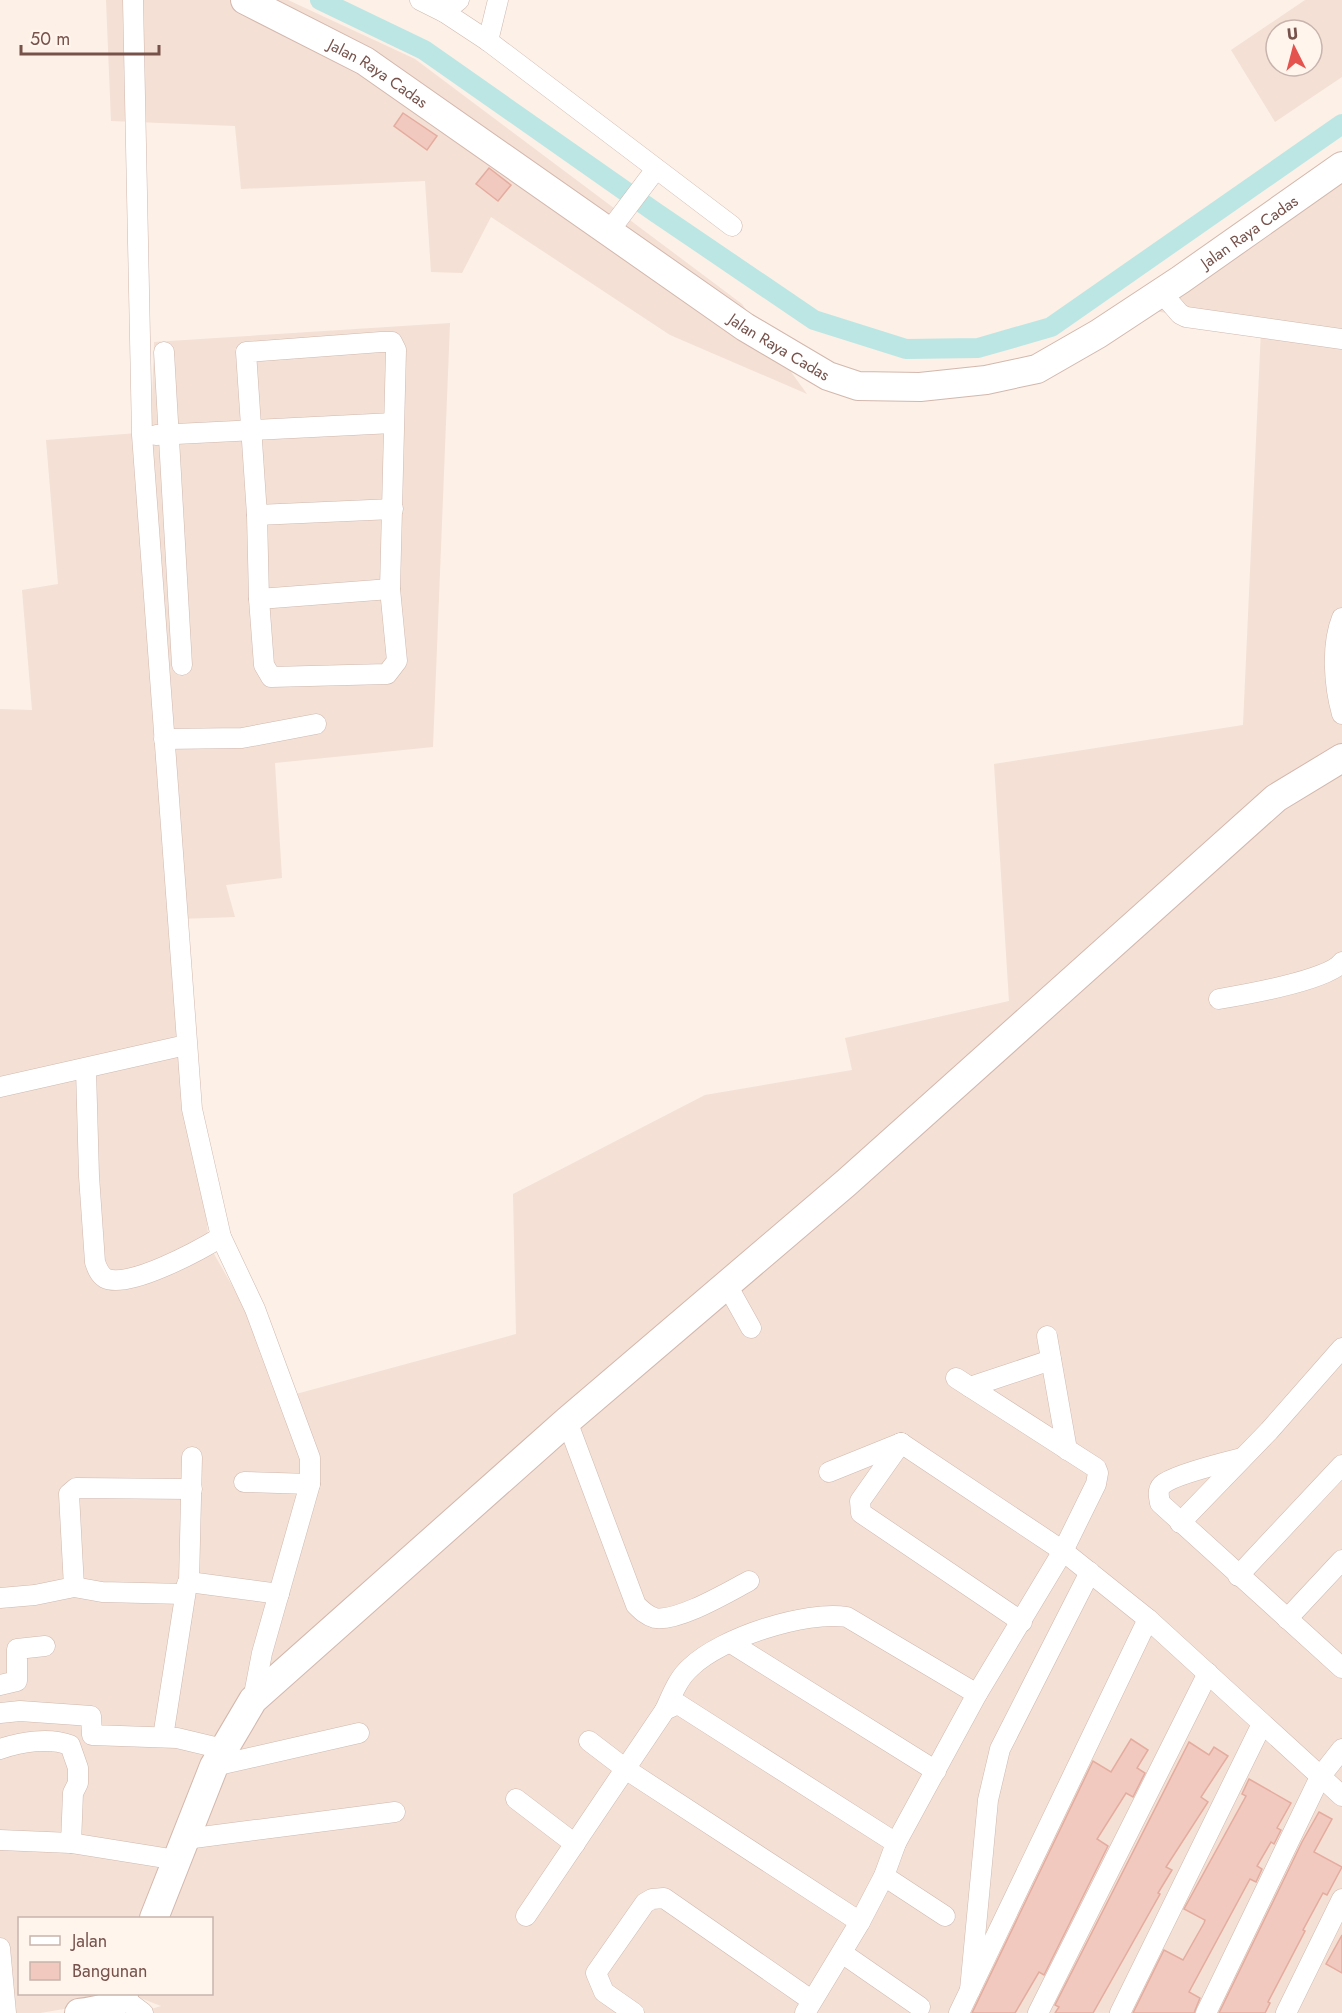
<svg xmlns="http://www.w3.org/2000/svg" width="1342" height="2013" font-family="Jost,sans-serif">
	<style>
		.residential { fill: #f4e0d5; fill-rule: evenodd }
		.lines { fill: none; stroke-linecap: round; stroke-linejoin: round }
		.canal { stroke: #bbe6e4; stroke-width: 20 }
		.building { fill: #f1c9bf; stroke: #e4ac9f; stroke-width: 1.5 }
		.street-casing { stroke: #d0b8af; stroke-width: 21 }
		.secondary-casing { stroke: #d3b7ad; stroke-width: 30 }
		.street { stroke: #fff; stroke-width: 20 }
		.secondary { stroke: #fff; stroke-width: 28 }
		.labels { text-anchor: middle; stroke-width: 4.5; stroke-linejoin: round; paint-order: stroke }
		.street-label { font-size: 16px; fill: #76524b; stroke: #fff5ed }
	</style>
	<rect width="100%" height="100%" fill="#fcf0e7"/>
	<!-- residential -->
	<g class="residential">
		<path d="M106,0h182l127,59 327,245 65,90 -137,-59 -179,-118 -29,56 -31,-1 -6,-91 -184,8 -6,-63 -124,-5z"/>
		<path d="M1305,0h37v77l-67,45 -44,-72zM1276,30h36v36h-36z"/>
		<path d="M1342,175v1838h-1203l22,-7 -31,-12h82v-76h-192v76h83l-33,14 -30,5h-40v-1304l32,1 -10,-120 36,-6 -12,-144 105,-8 3,-90 296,-19 -17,424 -158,16 7,115 -56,7 9,32 -56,2 30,326 55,97 21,55 231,-63 -3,-140 192,-99 147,-25 -7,-32 164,-37 -15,-237 249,-39 18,-395 -106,-19z"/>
	</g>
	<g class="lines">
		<!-- canal -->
		<path class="canal" d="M320,0l104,50 231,162 159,108 92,29 72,-1 73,-21 291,-203"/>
	</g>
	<!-- building -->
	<g class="building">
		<path d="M403,113l34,23 -10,14 -33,-24z"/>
		<path d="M489,168l22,17 -13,16 -22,-17z"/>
		<path d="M1131,1739l17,11 -11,18 8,5 -12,24 -7,-4 -29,46 11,7 -64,129 -5,-3 -24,41h-43l121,-252 18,11z"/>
		<path d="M1189,1742l20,13 5,-8 14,9 -27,41 7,5 -42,65 6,3 -14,23 2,1 -67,119h-38l4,-6 -4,-2z"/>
		<path d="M1249,1779l42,24 -14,25 4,2 -7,14 -3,-2 -14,24 5,3 -6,13 -6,-3 -61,113 11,6 -6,15h-61l31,-63 19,10 21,-37 1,-3 -21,-11 62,-113 -4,-2z"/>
		<path d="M1319,1812l13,7 -18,33 28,15 -15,28 -4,-2 -20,37 2,1 -37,71 2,1 -5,10h-46l83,-171z"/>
		<path d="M1342,1935v38l-16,-9z"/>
	</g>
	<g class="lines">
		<!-- street casing -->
		<g class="street-casing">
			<g id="street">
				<path d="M133,0l9,435 50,674 29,128 34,72 55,149v26l-48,169 -9,47"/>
				<path d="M420,0l24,12 44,29 244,185"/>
				<path d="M444,12l15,-12"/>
				<path d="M488,41l10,-41"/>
				<path d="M610,230l46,-61"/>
				<path d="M1161,292l19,22 6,3 156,22"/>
				<path d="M381,342h11l4,8 -6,239 7,72 -10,13 -116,3 -7,-12 -5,-66 -2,-84 -11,-163z"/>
				<path d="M164,352l18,313"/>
				<path d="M156,435l237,-12"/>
				<path d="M257,515l136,-6"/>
				<path d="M259,599l131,-10"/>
				<path d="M1342,618c-11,27 -8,68 0,96"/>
				<path d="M164,739l78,-1 74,-14"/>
				<path d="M1219,999c24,-4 111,-19 123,-37"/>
				<path d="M86,1070l3,106 6,86c2,6 4,12 10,16 22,12 95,-28 116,-41"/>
				<path d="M0,1087l186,-42"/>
				<path d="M727,1285l24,43"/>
				<path d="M1047,1336l20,114"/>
				<path d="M970,1387l81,-27"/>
				<path d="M567,1421l69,184c5,5 11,11 19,13 23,4 73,-26 94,-37"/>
				<path d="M901,1443l162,108 33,-67 2,-11 -2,-5 -140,-90"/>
				<path d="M901,1443l-41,58 1,12 161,109"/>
				<path d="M192,1457l-3,125 90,12"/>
				<path d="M1242,1458c-16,4 -70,17 -80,27 -5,5 -3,13 -2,18l182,165"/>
				<path d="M829,1472l72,-29"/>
				<path d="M244,1482l66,2"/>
				<path d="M1180,1523l89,-92 73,-83"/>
				<path d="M1238,1576l104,-111"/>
				<path d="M74,1587l-5,-93 7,-6 116,1"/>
				<path d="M0,1598l35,-3 39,-8 28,5 82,2"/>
				<path d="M1287,1619l55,-59"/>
				<path d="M731,1643l205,128"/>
				<path d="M0,1685l17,-4v-32l28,-3"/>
				<path d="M665,1710c7,-15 13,-32 26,-43 30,-29 115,-57 156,-50l130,77"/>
				<path d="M0,1713l20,-2 71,5 1,19 85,3 46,11"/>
				<path d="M163,1737l24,-153"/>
				<path d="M589,1741l38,29 233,152"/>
				<path d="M0,1749c21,-7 49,-12 70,-4l8,23v15l-5,10 -2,50"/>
				<path d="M214,1766l145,-33"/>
				<path d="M516,1799l59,45"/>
				<path d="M186,1839l209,-27"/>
				<path d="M0,1840l71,3 106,17"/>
				<path d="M884,1876l61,40"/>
				<path d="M526,1916l139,-206 13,-6 218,139"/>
				<path d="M0,1948l6,65"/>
				<path d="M842,1953l78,54"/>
				<path d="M970,1990l18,-190 12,-51 90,-177"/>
				<path d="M120,2000l11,4 12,9"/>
				<path d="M634,2013l-30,-21 -8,-19 49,-70 7,-4 12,-1 147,102"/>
				<path d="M805,2013l55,-91 24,-46 12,-33 81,-149 86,-143 85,68 194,177"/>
				<path d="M959,2013l189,-394"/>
				<path d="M1038,2013l170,-340"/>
				<path d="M1120,2013l142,-289"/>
				<path d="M1206,2013l114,-236 22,-28"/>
				<path d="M1286,2013l56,-114"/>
			</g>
		</g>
		<!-- secondary casing -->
		<g class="secondary-casing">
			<g id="secondary">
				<path id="s1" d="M245,0l120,61 380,266 83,49 30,10 62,1 66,-7 51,-11 61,-35 82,-54 162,-114"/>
				<path d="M154,1918l60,-152 39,-66 314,-279 279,-238 430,-385 66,-40"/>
				<path d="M79,2013c16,-2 36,-5 45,-19"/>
			</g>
		</g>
		<!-- street -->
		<use href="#street" class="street"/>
		<!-- secondary -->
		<use href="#secondary" class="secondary"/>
	</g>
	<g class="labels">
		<!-- street labels -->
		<g class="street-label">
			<text dy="6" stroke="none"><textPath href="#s1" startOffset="152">Jalan Raya Cadas</textPath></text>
			<text dy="6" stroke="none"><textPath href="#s1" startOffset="1160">Jalan Raya Cadas</textPath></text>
			<text dy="6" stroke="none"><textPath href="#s1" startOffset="638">Jalan Raya Cadas</textPath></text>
		</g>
	</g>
	<!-- legend -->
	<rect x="18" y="1917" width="195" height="78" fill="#fff5ed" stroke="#c8b4ac" stroke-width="1.5"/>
	<rect x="30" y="1936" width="30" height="9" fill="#ffffff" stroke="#c8b4ac" stroke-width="1.5"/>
	<text x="72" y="1947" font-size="18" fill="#76524b">Jalan</text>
	<rect x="30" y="1962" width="30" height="18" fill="#f1c9bf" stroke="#c8b4ac" stroke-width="1.5"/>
	<text x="72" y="1977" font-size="18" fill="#76524b">Bangunan</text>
	<!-- north arrow -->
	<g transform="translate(1294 48) rotate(354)"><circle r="28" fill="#fff5ed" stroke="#c8b4ac" stroke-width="1.5"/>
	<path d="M0-4.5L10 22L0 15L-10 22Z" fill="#e4534e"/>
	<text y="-9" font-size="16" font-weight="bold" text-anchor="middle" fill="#76524b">U</text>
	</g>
	<!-- scale -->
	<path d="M21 45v9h138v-9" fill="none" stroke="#76524b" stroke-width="3"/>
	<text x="30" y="45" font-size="18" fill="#76524b" stroke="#fff5ed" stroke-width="4.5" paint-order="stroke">50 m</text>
</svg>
